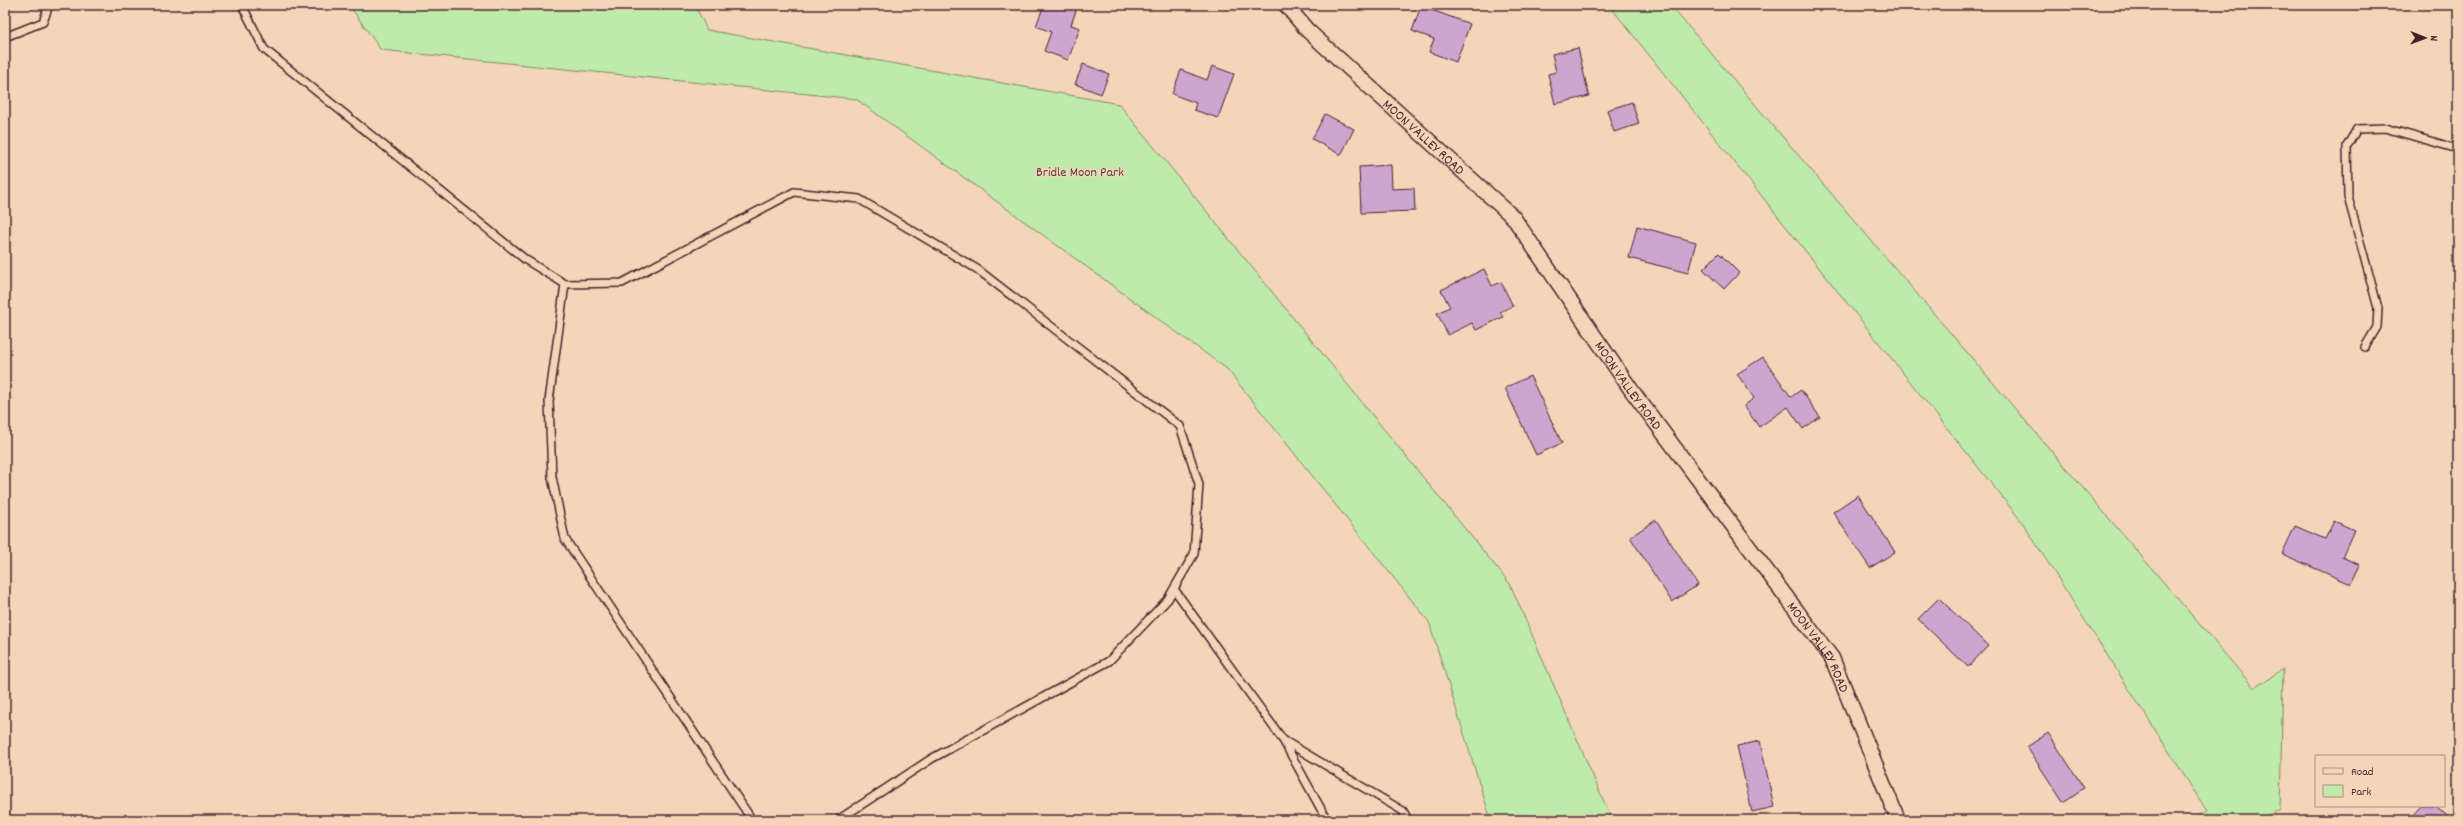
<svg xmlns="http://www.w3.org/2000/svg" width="2463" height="825" font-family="Dekko,sans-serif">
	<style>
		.park { fill: #beeba9; stroke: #84856a }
		.building { fill: #cba7d0; stroke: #4a1f2b }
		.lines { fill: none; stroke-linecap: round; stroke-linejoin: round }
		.lane-casing { stroke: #4a1f2b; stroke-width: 10 }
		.street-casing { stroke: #4a1f2b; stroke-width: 17 }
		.lane { stroke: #f3d6ba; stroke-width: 7 }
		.street { stroke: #f3d6ba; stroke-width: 14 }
		.labels { text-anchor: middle; stroke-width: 3; stroke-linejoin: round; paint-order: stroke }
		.street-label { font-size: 14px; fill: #4a1f2b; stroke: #f3d6ba }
		.park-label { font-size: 14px; fill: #5b3e3e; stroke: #f3d6ba }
	</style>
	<rect width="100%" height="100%" fill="#f3d6ba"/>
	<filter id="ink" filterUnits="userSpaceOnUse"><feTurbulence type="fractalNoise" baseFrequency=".025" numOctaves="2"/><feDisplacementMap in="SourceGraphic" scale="8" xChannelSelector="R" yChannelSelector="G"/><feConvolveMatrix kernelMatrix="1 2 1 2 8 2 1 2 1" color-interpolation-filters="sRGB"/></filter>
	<g filter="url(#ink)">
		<!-- park -->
		<g class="park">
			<path d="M349,5h346l12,25 412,74 391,480 102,236h-121l-62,-198 -202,-253 -371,-270 -475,-49z"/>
			<path d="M1609,5h61l584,683 29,-19 -3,141 -22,10h-66l15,-9 -185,-289z"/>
		</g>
		<!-- building -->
		<g class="building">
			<path d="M1044,5h34l-7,20 9,3 -12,32 -24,-9 7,-19 -15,-6z"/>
			<path d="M1421,6l49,18 -14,38 -27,-10 5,-13 -22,-8z"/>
			<path d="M1578,48l11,48 -34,8 -7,-30 8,-2 -4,-18z"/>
			<path d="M1083,64l26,10 -8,20 -26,-10z"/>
			<path d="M1212,66l22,8 -16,44 -24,-8 2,-7 -24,-9 9,-24 26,10z"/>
			<path d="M1632,102l7,22 -25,8 -7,-22z"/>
			<path d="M1325,114l29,15 -13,26 -29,-16z"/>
			<path d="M1391,165l1,24 22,-1 1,23 -54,2 -2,-46z"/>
			<path d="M1637,226l59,16 -8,31 -59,-15z"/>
			<path d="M1719,253l20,20 -15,16 -21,-20z"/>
			<path d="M1484,269l8,17 9,-4 12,24 -13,6 3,5 -27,13 -4,-7 -24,12 -11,-22 13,-6 -9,-17z"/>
			<path d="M1763,357l28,40 10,-7 19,27 -17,12 -15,-22 -29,20 -15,-21 10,-8 -17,-24z"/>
			<path d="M1530,376l32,67 -26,12 -31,-67z"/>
			<path d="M1858,495l37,57 -25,16 -37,-56z"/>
			<path d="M1656,520l42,65 -26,17 -42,-65z"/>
			<path d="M2334,521l20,9 -12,27 18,8 -9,19 -69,-30 13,-28 30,13z"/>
			<path d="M1939,598l49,48 -20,21 -50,-48z"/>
			<path d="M2048,733l36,55 -21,14 -36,-55z"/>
			<path d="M1760,741l14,66 -22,5 -15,-66z"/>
			<path d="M2422,806h14l16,14h-43z"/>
		</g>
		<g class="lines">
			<!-- lane casing -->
			<g class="lane-casing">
				<g id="lane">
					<path d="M242,5l22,44 262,211 39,24 57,-1 172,-91 65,7 118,70 203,157 19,58 -5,70 -26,45 -59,62 -178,98 -93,61"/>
					<path d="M5,37l38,-15 6,-17"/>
					<path d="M565,284l-16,117 3,76 13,62 187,281"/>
					<path d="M2365,347l12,-20 1,-19 -30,-111 -1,-51 10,-17 28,-1 73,21"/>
					<path d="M1174,589l109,151 44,80"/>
					<path d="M1283,740l120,71 5,9"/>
				</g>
			</g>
			<!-- street casing -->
			<g class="street-casing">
				<g id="street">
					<path id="s1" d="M1286,5l21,25 206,187 119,174 200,267 66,162"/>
				</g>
			</g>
			<!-- lane -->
			<use href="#lane" class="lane"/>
			<!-- street -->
			<use href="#street" class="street"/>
		</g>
	</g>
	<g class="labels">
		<!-- street labels -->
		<g class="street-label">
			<text dy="5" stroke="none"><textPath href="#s1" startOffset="191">MOON VALLEY ROAD</textPath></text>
			<text dy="5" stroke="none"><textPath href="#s1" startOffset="515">MOON VALLEY ROAD</textPath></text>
			<text dy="5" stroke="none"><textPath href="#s1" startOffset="839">MOON VALLEY ROAD</textPath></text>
		</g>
		<!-- park labels -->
		<g class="park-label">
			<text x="1080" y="176">Bridle Moon Park</text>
		</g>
	</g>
	<!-- margin -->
	<rect width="2463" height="825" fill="none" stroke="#f3d6ba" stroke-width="20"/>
	<rect x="10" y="10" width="2443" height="805" fill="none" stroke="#4a1f2b" stroke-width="1.5" filter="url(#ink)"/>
	<!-- legend -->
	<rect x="2315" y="755" width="130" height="52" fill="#f3d6ba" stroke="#af8d81"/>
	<rect x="2323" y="768" width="20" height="6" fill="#f3d6ba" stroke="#af8d81"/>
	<text x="2351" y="775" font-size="12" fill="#4a1f2b">Road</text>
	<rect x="2323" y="785" width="20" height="12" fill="#beeba9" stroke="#af8d81"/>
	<text x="2351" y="795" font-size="12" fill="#4a1f2b">Park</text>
	<!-- north arrow -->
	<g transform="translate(2425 38) rotate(91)" stroke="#f3d6ba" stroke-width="3" paint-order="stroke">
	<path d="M0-3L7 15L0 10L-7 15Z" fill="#4a1f2b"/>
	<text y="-6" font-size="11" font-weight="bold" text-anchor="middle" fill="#4a1f2b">N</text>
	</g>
</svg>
